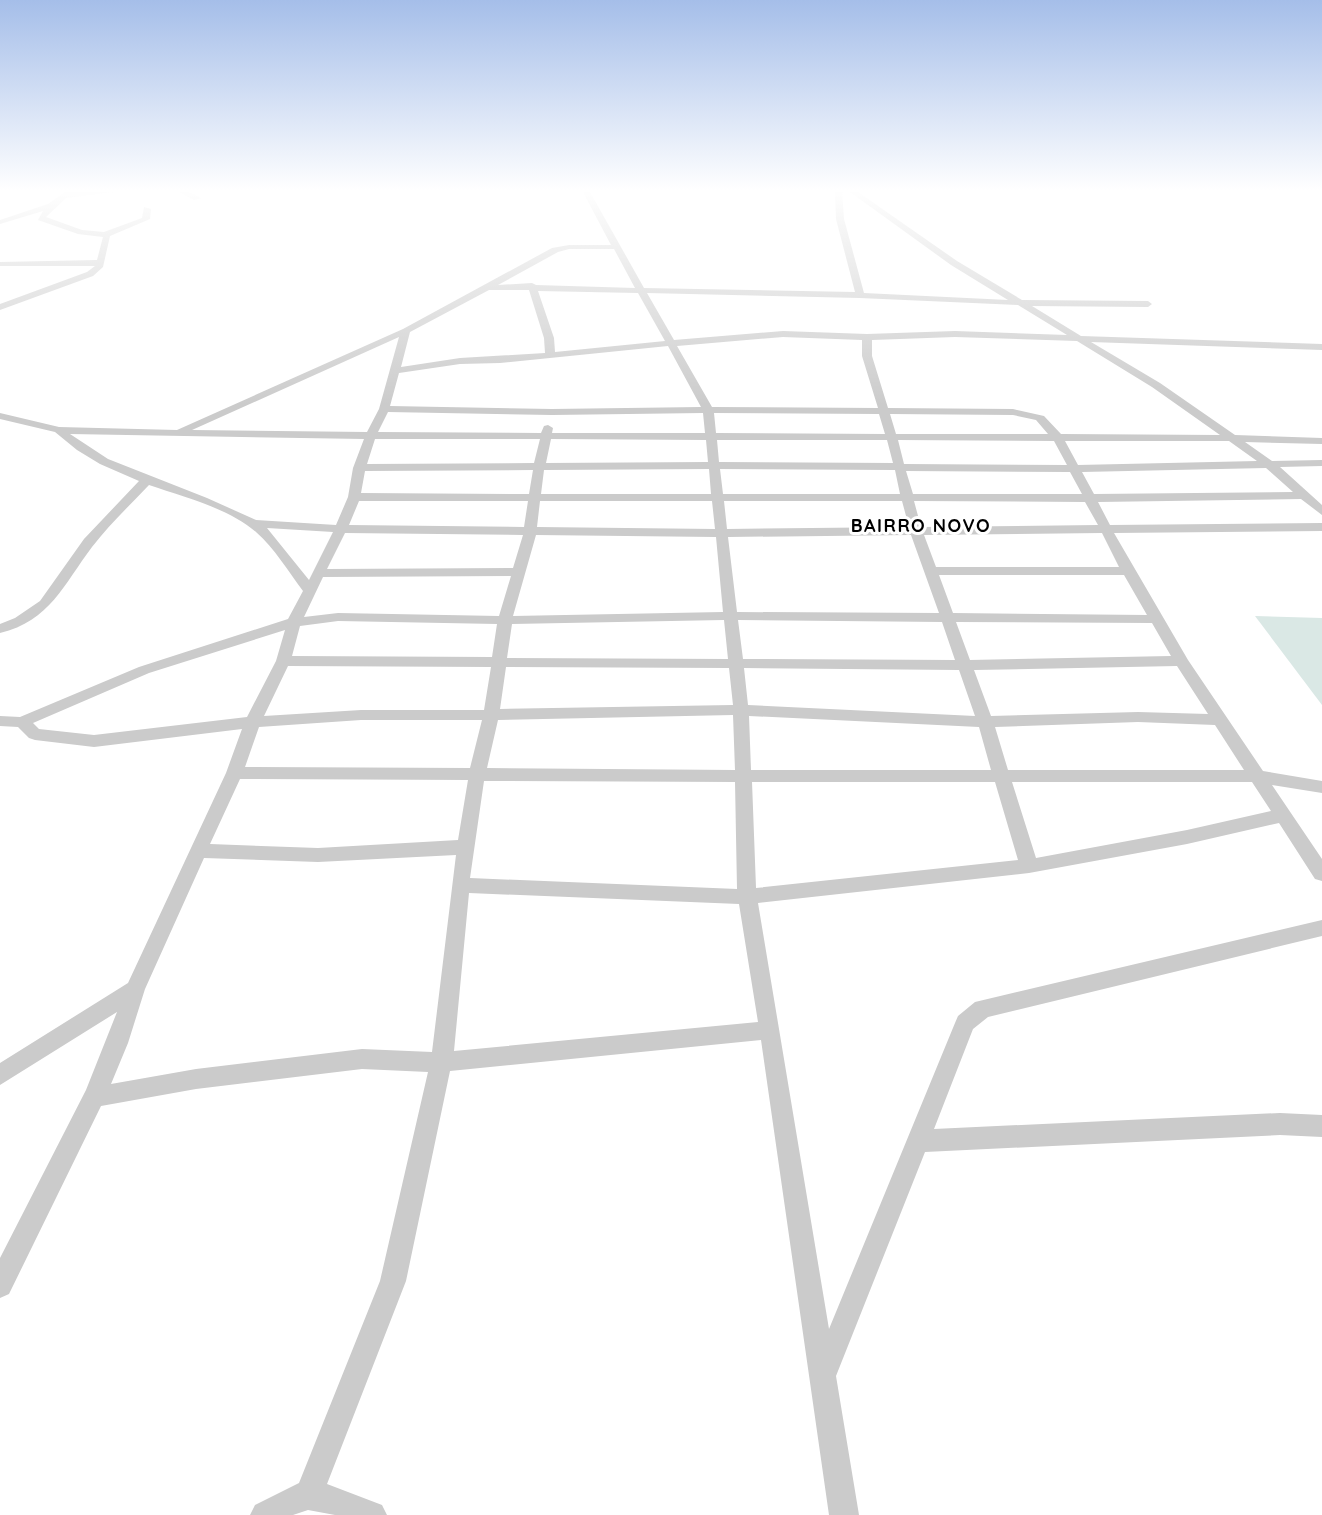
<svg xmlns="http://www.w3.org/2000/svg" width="1322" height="1515" font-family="Quicksand,sans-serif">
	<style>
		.green { fill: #dae8e5 }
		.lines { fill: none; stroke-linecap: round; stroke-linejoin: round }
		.minor { fill: #cbcbcb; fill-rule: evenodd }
		.labels { text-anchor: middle; stroke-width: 6; stroke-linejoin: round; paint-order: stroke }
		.far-district-label { font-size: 18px; font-weight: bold; letter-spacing: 1.5px; fill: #000; stroke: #fff }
	</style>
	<rect width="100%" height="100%" fill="#fff"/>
	<!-- green -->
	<path class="green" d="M1255,616l67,2v87z"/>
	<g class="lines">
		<!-- minor -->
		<g class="minor">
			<path d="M65,192h48l-47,6 -20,19 36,13 22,2 38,-14 2,-11 7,2 -1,10 -40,17 -7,31 -10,9 -93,34v-6l87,-32 8,-6h-95v-4l97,-2 6,-23 -25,-3 -40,-14 5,-9 -43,13v-4l48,-16z"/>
			<path d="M179,192h10l12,6 -7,2z"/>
			<path d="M583,192h7l54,96 211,4 -19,-73 -1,-27h7l2,27 20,74 144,7 -57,-35 -101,-73h8l99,69 65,39 126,1 4,3 -4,3 -116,-1 49,30 241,8v6l-231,-8 69,41 75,52 87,3v6l-77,-2 27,19 50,-1v6l-42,1 42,38v10l-21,-16 -203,3 12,23 212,-2v8l-208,2 74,127 75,111 59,10v12l-50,-8 50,74v22l-7,-2 -36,-56 -92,21 -158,29 -271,30 71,426 126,-306 3,-7 17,-14 347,-82v16l-334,81 -15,12 -39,100 346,-16 42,2v22l-42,-2 -355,17 -89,224 23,139h-30l-68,-475 -311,31 -44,210 -79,203 55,21 5,10h-52l-27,-5 -15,5h-43l5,-10 44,-22 81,-202 48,-209 -66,-3 -166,20 -95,17 -92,188 -9,4v-40l86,-168 31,-78 -117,73v-22l128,-80 98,-210 16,-44 -148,18 -59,-7 -6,-2 -11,-11 -18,-1v-10l20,1 119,-50 149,-48 15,-28c-15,-20 -28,-42 -47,-59 -28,-24 -72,-35 -107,-47 -19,20 -40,40 -57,62 -28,37 -42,74 -92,86v-9l15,-6 25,-17 44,-62 55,-58 -39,-17 -23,-14 -22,-18 -55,-13v-6l59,14 118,3 226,-101 149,-81 17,-3h42zM569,249h45l21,39 -99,-3 -4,-2 -34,2 60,-33zM489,290h40l15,48 1,15 -85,5 -59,9 9,-35zM538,291l100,2 27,48 -110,11 -1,-14zM647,293l213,5 158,7 49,30 -112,-4 -88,3 -84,-3 -109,9zM399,337l-20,72 -12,23 -175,-2zM783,337l79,3v16l16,52 -166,-1 -35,-61zM955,337l122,4 75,46 68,48 -159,-1 -17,-18 -31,-7 -125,-1 -16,-52v-16zM668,346l33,61 -149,2 -162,-3 9,-33 61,-9 40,-1zM388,412l164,3 151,-2 2,20h-153l1,-5 -5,-3 -4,1 -3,7 -163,-1zM714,413l165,1 6,20 -169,-1zM890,414l123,1 23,5 12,14h-152zM70,434l294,5 -11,29 -5,29 -12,28 -80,-5 -49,-22 -99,-39zM375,439h165l-6,24 -167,1zM551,439l155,1 2,22 -162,1zM717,440h170l6,23 -174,-1zM898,440l156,1 13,24 -163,-1zM1065,441h164l28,20 -179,4zM1266,468l27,24 -199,2 -12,-22zM709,469l2,25h-170l3,-24zM720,469l175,1 5,24h-177zM533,470l-4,24 -168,-1 4,-22zM906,471l164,1 12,22h-169zM359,501h169l-4,26 -175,-2zM540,501h172l3,28 -178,-2zM724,501h178l7,26 -182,2zM914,501l171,1 13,23 -177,2zM267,528l66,4 -24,48zM345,533l178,2 -10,33 -186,1zM1102,533l17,34h-183l-12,-32zM536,535l180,2 7,75 -210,4zM911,535l28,78 -202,-1 -9,-75zM939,575h185l23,40 -194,-2zM511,576l-12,40 -161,-3 -34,4 19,-40zM724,620l4,39 -221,-1 5,-34zM738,620l204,2 13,38 -212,-1zM338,621l159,3 -5,33 -200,-1 8,-30zM956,622l196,1 19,33 -201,4zM285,630l-9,31 -29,56 -153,18 -55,-6 -6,-6 116,-50zM288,666l203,1 -7,43h-123l-97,6zM1177,666l31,48 -70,-2 -147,4 -17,-46zM506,667l223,1 4,37 -233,4zM744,668l215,2 16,46 -227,-11zM733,715l2,55 -248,-2 11,-48zM749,716l230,11 12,43h-240zM361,720h121l-12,48 -225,-1 14,-40zM1138,722l77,3 29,45h-236l-13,-43zM240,779l228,1 -10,60 -140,8 -108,-4zM484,781l251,1 2,107 -267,-11zM752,782h243l23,78 -262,28zM1012,782h240l19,29 -84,19 -151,28zM456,855l-24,197 -70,-3 -166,20 -85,15 17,-41 17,-54 59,-131 114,4zM469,893l270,11 19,118 -304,29z"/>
		</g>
	</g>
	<!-- sky -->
	<linearGradient id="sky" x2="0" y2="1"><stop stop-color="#a5bee9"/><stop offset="0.47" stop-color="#fff"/><stop offset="1" stop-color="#fff" stop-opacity="0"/></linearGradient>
	<rect width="1322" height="405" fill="url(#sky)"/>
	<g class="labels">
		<!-- far-district labels -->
		<g class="far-district-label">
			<text x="921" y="532">BAIRRO NOVO</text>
		</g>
	</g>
</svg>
